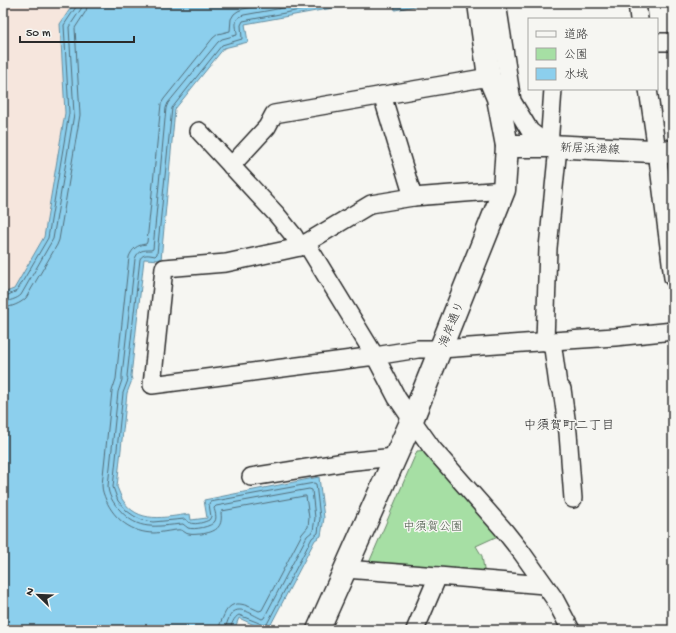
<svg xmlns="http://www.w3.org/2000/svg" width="676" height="633" font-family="'Gochi Hand','Klee One',sans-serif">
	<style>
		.built { fill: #f6e6dd }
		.green { fill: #a6dfa4; stroke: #688568 }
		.water { fill: #8ccfed; stroke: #658d9f }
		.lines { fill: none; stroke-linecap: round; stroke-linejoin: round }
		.shore { stroke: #526d79; stroke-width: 1 }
		.street-casing { stroke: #2b2b2b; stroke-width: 20 }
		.secondary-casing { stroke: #2b2b2b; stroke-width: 25 }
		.street { stroke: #f6f6f2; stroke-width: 17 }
		.secondary { stroke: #f6f6f2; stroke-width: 22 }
		.labels { text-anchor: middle; stroke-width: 3; stroke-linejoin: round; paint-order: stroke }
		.street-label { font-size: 12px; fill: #2b2b2b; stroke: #f6f6f2 }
		.park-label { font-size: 12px; fill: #4a5849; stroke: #f6f6f2 }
		.neighbourhood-label { font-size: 13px; fill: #2b2b2b; stroke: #f6f6f2 }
	</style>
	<rect width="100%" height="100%" fill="#f6f6f2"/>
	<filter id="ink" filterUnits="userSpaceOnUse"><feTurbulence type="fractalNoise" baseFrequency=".025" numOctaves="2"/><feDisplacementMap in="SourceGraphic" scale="8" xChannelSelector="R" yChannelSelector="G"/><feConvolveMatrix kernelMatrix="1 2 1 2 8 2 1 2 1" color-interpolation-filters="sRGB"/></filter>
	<g filter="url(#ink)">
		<!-- built -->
		<path class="built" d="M3,3h71l-14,21 5,89 -21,124 -30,52 -11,4z"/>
		<!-- green -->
		<path class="green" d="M428,450l72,85 -24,11 6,10 3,20 -117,-11 49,-114z"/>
		<!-- water -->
		<g class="water">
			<path d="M74,3h286l-115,21 3,18 -24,6 -49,61 -14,151 -17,-1 -13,117 1,4 -5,13 -10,94c2,4 3,8 5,12 16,26 43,18 68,15l1,6 16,-2 -3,-18 115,-23 5,41 -3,18 -6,4 -47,90h-3l-26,-12 -5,12h-231v-337l11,-4 30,-52 21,-124 -5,-89z"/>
			<path d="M394,3h36l-35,7z"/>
		</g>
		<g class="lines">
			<!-- shore -->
			<g class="shore">
				<path d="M3,297l3,-1 11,-5 31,-53 21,-125 -5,-88 12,-18 1,-4"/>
				<path d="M3,302c6,-1 14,-3 18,-7l32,-56 21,-125 -5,-87 12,-18 1,-6"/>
				<path d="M3,308c8,-1 17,-4 23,-10l31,-53 2,-5 21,-125 -5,-87 11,-17 2,-8"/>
				<path d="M219,630c0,-6 3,-10 5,-15 8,-18 22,-10 35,-4l3,-1 40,-76 6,-7 1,-9 -3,-22h-2l-82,15 -1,2c2,15 -6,19 -20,21 -4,0 -8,1 -12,0 -3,0 -5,-3 -8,-4 -4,-1 -21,3 -27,3 -22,0 -40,-14 -48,-33 -2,-5 -4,-9 -4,-15l10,-94 4,-12 13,-122c3,-8 8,-12 17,-13l1,-2 14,-138 3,-5 49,-61 5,-4 12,-3 1,-12 3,-5 4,-3 5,-2 33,-6"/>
				<path d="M225,630c1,-4 2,-8 4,-12 7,-16 22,-4 33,1l2,-1 43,-82 6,-5 2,-13 -3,-28 -3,-1 -93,17 -2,2c1,4 3,9 1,13 -3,6 -21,9 -27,7 -1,-1 -4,-3 -5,-4 -27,2 -45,8 -64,-15 -6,-6 -11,-15 -11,-23l10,-94 4,-12v-5l13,-116c3,-9 8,-9 16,-9l2,-1 13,-141 2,-5 50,-61 4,-3 15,-4c0,-9 -5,-16 7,-20l66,-12"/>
				<path d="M230,630c1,-5 4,-13 9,-15l25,10 3,-1 45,-86 6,-5 2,-15 -4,-34 -2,-1 -104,19 -1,2 2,13 -2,3c-4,2 -13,5 -18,3 -2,0 -4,-3 -6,-4l-32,3 -11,-2 -8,-4 -7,-5 -9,-10 -5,-14 10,-94 5,-13 -1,-4 13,-117c3,-6 10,-4 15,-3l2,-2 15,-146 50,-63 20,-6 -1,-14 2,-4 94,-18"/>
			</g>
			<!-- street casing -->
			<g class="street-casing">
				<g id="street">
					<path d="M497,3l15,98 18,30 19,15"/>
					<path d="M637,3l2,16"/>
					<path d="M657,42h16"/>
					<path d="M648,89l9,62 16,127"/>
					<path d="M382,95l31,102"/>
					<path d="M199,131l78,84 17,21 6,11"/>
					<path d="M549,146l4,-57"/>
					<path d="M231,166l36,-39 7,-13 215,-37"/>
					<path d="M306,243l65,-39 42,-7 91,-7"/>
					<path d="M552,341l6,44 4,4 6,44 5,66"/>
					<path d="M545,342l3,-94 10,-101"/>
					<path d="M251,477l94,-15 50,-5"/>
					<path d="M345,569l93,7 106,9"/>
					<path d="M415,630l23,-54"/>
					<path d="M571,630l-17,-32 -32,-45 -19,-24 -71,-81 -20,-28 -15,-22 -22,-42 -69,-113 -6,4 -74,16 -62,5 -12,117 223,-29 43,-7h23l111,-8 63,-4 58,-6"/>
				</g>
			</g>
			<!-- secondary casing -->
			<g class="secondary-casing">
				<g id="secondary">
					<path d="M507,146h42l124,6"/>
					<path d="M318,630l94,-210 92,-230 3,-44 -9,-48 -9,-21 -10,-74"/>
				</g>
			</g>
			<!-- street -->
			<use href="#street" class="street"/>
			<!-- secondary -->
			<use href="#secondary" class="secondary"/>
		</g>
	</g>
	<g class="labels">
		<!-- street labels -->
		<g class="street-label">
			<text transform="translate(590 148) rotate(2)" y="4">新居浜港線</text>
			<text transform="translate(451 324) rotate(-68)" y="4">海岸通り</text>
		</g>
		<!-- park labels -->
		<g class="park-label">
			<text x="433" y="530">中須賀公園</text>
		</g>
		<!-- neighbourhood labels -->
		<g class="neighbourhood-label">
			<text x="569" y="429">中須賀町二丁目</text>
		</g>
	</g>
	<!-- margin -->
	<rect width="676" height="633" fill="none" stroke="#f6f6f2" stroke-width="16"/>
	<rect x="8" y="8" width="660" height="617" fill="none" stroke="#2b2b2b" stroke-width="1.5" filter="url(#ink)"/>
	<!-- legend -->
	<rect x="528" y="18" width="130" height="72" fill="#f6f6f2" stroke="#a5a5a2"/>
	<rect x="536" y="31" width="20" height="6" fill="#f6f6f2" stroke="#a5a5a2"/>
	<text x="564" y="38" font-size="12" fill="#2b2b2b">道路</text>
	<rect x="536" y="48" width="20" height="12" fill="#a6dfa4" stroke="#a5a5a2"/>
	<text x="564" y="58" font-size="12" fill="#2b2b2b">公園</text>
	<rect x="536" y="68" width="20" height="12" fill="#8ccfed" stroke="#a5a5a2"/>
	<text x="564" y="78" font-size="12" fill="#2b2b2b">水域</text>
	<!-- north arrow -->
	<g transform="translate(38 595) rotate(293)" stroke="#f6f6f2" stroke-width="3" paint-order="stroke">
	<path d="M0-3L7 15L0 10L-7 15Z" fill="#2b2b2b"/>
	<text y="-6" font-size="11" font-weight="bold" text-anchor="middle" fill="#2b2b2b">N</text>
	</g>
	<!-- scale -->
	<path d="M20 36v6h114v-6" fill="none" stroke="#2b2b2b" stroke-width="2"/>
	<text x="26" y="36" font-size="12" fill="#2b2b2b" stroke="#f6f6f2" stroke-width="3" paint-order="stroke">50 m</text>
</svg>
